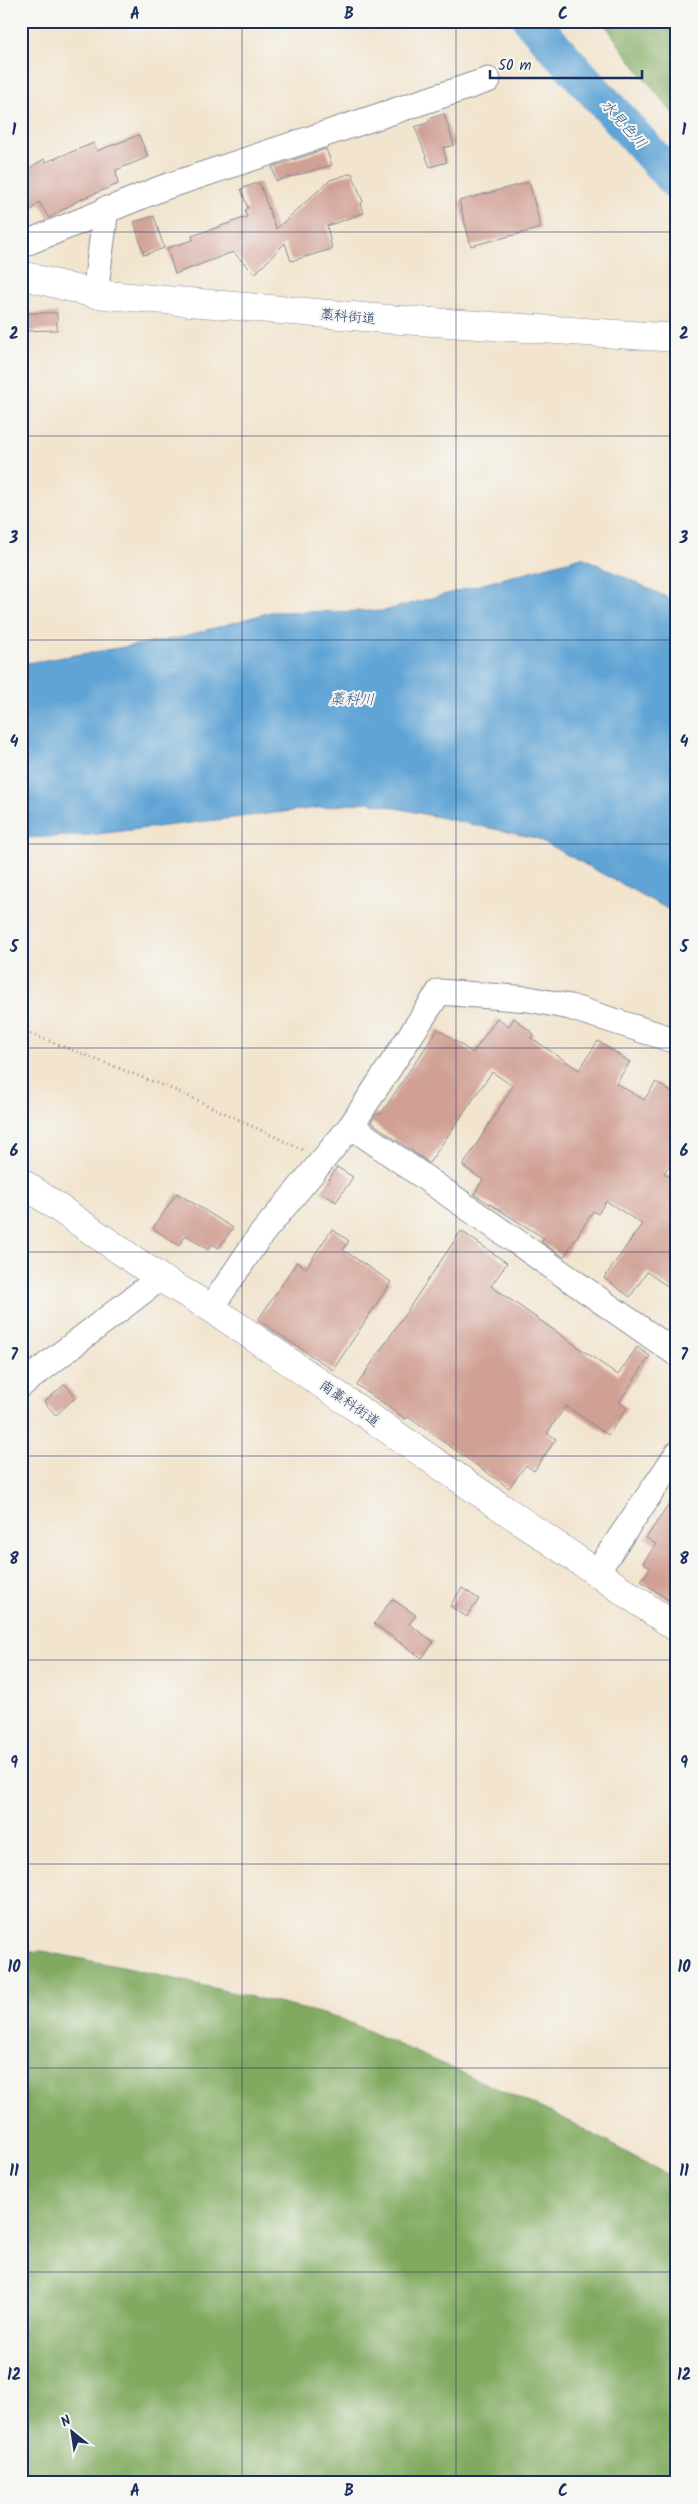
<svg xmlns="http://www.w3.org/2000/svg" width="698" height="2504" font-family="Kalam,'Klee One',sans-serif">
	<style>
		.forest { fill: #81aa61; stroke: #4e6c60 }
		.water { fill: #60a4d5; stroke: #3e6a9a }
		.lines { fill: none; stroke-linecap: round; stroke-linejoin: round }
		.river { stroke: #60a4d5; stroke-width: 36 }
		.building { fill: #d1a095 }
		.minor-casing { stroke: #868a96; stroke-width: 27 }
		.secondary-casing { stroke: #868a96; stroke-width: 29 }
		.trunk-casing { stroke: #868a96; stroke-width: 29 }
		.path { stroke: #868a96; stroke-width: 3; stroke-dasharray: 1 4; stroke-linecap: butt }
		.minor { stroke: #fff; stroke-width: 25 }
		.secondary { stroke: #fff; stroke-width: 28 }
		.trunk { stroke: #fff; stroke-width: 28 }
		.grid { fill: none; stroke: #1b2f5e; stroke-width: 1; stroke-opacity: 0.55 }
		.labels { text-anchor: middle; stroke-width: 4; stroke-linejoin: round; paint-order: stroke }
		.street-label { font-size: 14px; fill: #1b2f5e; stroke: #f6f6f2 }
		.water-label { font-size: 15px; font-style: italic; fill: #335888; stroke: #f6f6f2 }
		.neatline { fill: none; stroke: #1b2f5e; stroke-width: 2 }
		.grid-label { font-size: 16px; text-anchor: middle; font-weight: bold; fill: #1b2f5e }
	</style>
	<rect width="100%" height="100%" fill="#f6f6f2"/>
	<filter id="ink" filterUnits="userSpaceOnUse"><feTurbulence type="fractalNoise" baseFrequency=".02" numOctaves="2"/><feDisplacementMap in="SourceGraphic" scale="10" xChannelSelector="R" yChannelSelector="G"/><feConvolveMatrix kernelMatrix="1 2 1 2 8 2 1 2 1" color-interpolation-filters="sRGB"/></filter>
	<filter id="wash" filterUnits="userSpaceOnUse"><feTurbulence type="fractalNoise" baseFrequency=".0096" numOctaves="4" result="noise"/><feDisplacementMap in="SourceGraphic" scale="20" xChannelSelector="R" yChannelSelector="G"/><feGaussianBlur stdDeviation="1.12" result="paint"/><feColorMatrix in="noise" values="0 0 0 0 0 0 0 0 0 0 0 0 0 0 0 0 0 1.4 0 .05"/><feComposite in="paint" operator="in"/></filter>
	<g filter="url(#wash)">
		<rect width="100%" height="100%" fill="#f2e4cd"/>
		<!-- forest -->
		<g class="forest">
			<path d="M603,21h74v98l-54,-68z"/>
			<path d="M42,1951l90,18 205,48 226,101 114,62v303h-656v-531z"/>
		</g>
		<!-- water -->
		<path class="water" d="M582,557l95,45v312l-141,-76 -168,-36 -279,33 -68,3v-174l158,-26 92,-26 113,-1z"/>
		<g class="lines">
			<!-- river -->
			<path class="river" d="M531,21l146,162"/>
		</g>
		<g id="blocks">
			<!-- building -->
			<g class="building">
				<path d="M444,114l10,31 -11,3 4,14 -17,5 -15,-40 15,-5 -2,-3z"/>
				<path d="M139,135l9,22 -32,13 2,14 -39,16 -30,18 -10,-16 -18,19v-48l23,-14 2,3 48,-19 3,8z"/>
				<path d="M326,149l6,16 -56,16 -4,-14z"/>
				<path d="M352,173l11,29 -2,1 3,10 -37,13 5,23 -41,12 -6,-18 -30,31 -22,-22 -58,22 -8,-26 26,-8 -1,-4 55,-19 -2,-7 3,-2 -7,-19 18,-7 17,47 54,-49z"/>
				<path d="M529,182l12,46 -70,18 -12,-45z"/>
				<path d="M154,216l10,32 -20,7 -10,-33z"/>
				<path d="M21,313h36v17l-36,1z"/>
				<path d="M497,1018l12,8 5,-8 20,16 -3,4 48,32 19,-29 32,21 -14,21 28,17 12,-18 21,14v58l-13,19 13,9v111l-30,-21 -17,25 -26,-19 38,-54 -36,-23 -8,13 -5,-3 -29,46 -23,-15 3,-4 -70,-44 9,-14 -20,-14 50,-80 -21,-14 -63,91 -58,-41 6,-9 3,2 58,-86 35,24z"/>
				<path d="M337,1167l16,10 -17,25 -15,-10z"/>
				<path d="M177,1193l56,35 -14,20 -7,-4 -4,6 -22,-15 -7,11 -26,-18z"/>
				<path d="M332,1229l17,12 -6,9 48,32 -58,88 -75,-50 39,-58 9,6z"/>
				<path d="M461,1231l46,32 -16,23 127,89 19,-28 13,9 -31,46 8,6 -19,27 -42,-29 -19,27 9,6 -22,32 -8,-6 -17,23 -101,-71 -2,2 -49,-34z"/>
				<path d="M65,1384l11,13 -20,18 -12,-13z"/>
				<path d="M677,1493v113l-36,-25 9,-13 -7,-5 13,-19 -10,-6z"/>
				<path d="M462,1588l17,11 -12,18 -17,-11z"/>
				<path d="M392,1599l24,16 -7,9 25,18 -12,16 -48,-34z"/>
			</g>
		</g>
	</g>
	<g filter="url(#ink)">
		<use href="#blocks" fill-opacity="0" stroke="#868a96" stroke-width="1"/>
		<g class="lines">
			<!-- minor casing -->
			<g class="minor-casing">
				<g id="minor">
					<path d="M21,245l141,-57 326,-108"/>
					<path d="M95,294l11,-85"/>
					<path d="M351,1126l326,228"/>
					<path d="M211,1308l48,-71 92,-111 88,-134 90,7 41,8 107,34"/>
					<path d="M21,1385l139,-107"/>
					<path d="M596,1573l81,-119"/>
				</g>
			</g>
			<!-- secondary casing -->
			<g class="secondary-casing">
				<path id="secondary" d="M21,1182l139,96 51,30 466,320"/>
			</g>
			<!-- trunk casing -->
			<g class="trunk-casing">
				<path id="trunk" d="M21,275l74,19 292,25 290,19"/>
			</g>
			<!-- path -->
			<path class="path" d="M21,1030l161,63 121,57"/>
			<!-- minor -->
			<use href="#minor" class="minor"/>
			<!-- secondary -->
			<use href="#secondary" class="secondary"/>
			<!-- trunk -->
			<use href="#trunk" class="trunk"/>
		</g>
	</g>
	<!-- grid -->
	<path class="grid" d="M242,21v2462M456,21v2462M21,232h656M21,436h656M21,640h656M21,844h656M21,1048h656M21,1252h656M21,1456h656M21,1660h656M21,1864h656M21,2068h656M21,2272h656"/>
	<g class="labels">
		<!-- street labels -->
		<g class="street-label">
			<text transform="translate(348 316) rotate(5)" y="5">藁科街道</text>
			<text transform="translate(350 1403) rotate(35)" y="5">南藁科街道</text>
		</g>
		<!-- water labels -->
		<g class="water-label">
			<text transform="translate(624 124) rotate(48)" y="5">水見色川</text>
			<text transform="translate(352 699) rotate(1)" y="5">藁科川</text>
		</g>
	</g>
	<!-- margin -->
	<rect width="698" height="2504" fill="none" stroke="#f6f6f2" stroke-width="55"/>
	<!-- north arrow -->
	<g transform="translate(72 2432) rotate(330)" stroke="#f6f6f2" stroke-width="4" paint-order="stroke">
	<path d="M0-4L9 19L0 12L-9 19Z" fill="#1b2f5e"/>
	<text y="-8" font-size="14" font-weight="bold" text-anchor="middle" fill="#1b2f5e">N</text>
	</g>
	<!-- scale -->
	<path d="M490 70v8h152v-8" fill="none" stroke="#1b2f5e" stroke-width="2.5"/>
	<text x="498" y="70" font-size="15" fill="#1b2f5e" stroke="#f6f6f2" stroke-width="4" paint-order="stroke">50 m</text>
	<rect x="28" y="28" width="642" height="2448" class="neatline"/>
	<g class="grid-label">
		<text x="135" y="19">A</text>
		<text x="349" y="19">B</text>
		<text x="563" y="19">C</text>
		<text x="14" y="135">1</text>
		<text x="684" y="135">1</text>
		<text x="14" y="339">2</text>
		<text x="684" y="339">2</text>
		<text x="14" y="543">3</text>
		<text x="684" y="543">3</text>
		<text x="14" y="747">4</text>
		<text x="684" y="747">4</text>
		<text x="14" y="952">5</text>
		<text x="684" y="952">5</text>
		<text x="14" y="1156">6</text>
		<text x="684" y="1156">6</text>
		<text x="14" y="1360">7</text>
		<text x="684" y="1360">7</text>
		<text x="14" y="1564">8</text>
		<text x="684" y="1564">8</text>
		<text x="14" y="1768">9</text>
		<text x="684" y="1768">9</text>
		<text x="14" y="1972">10</text>
		<text x="684" y="1972">10</text>
		<text x="14" y="2176">11</text>
		<text x="684" y="2176">11</text>
		<text x="14" y="2380">12</text>
		<text x="684" y="2380">12</text>
		<text x="135" y="2496">A</text>
		<text x="349" y="2496">B</text>
		<text x="563" y="2496">C</text>
	</g>
</svg>
